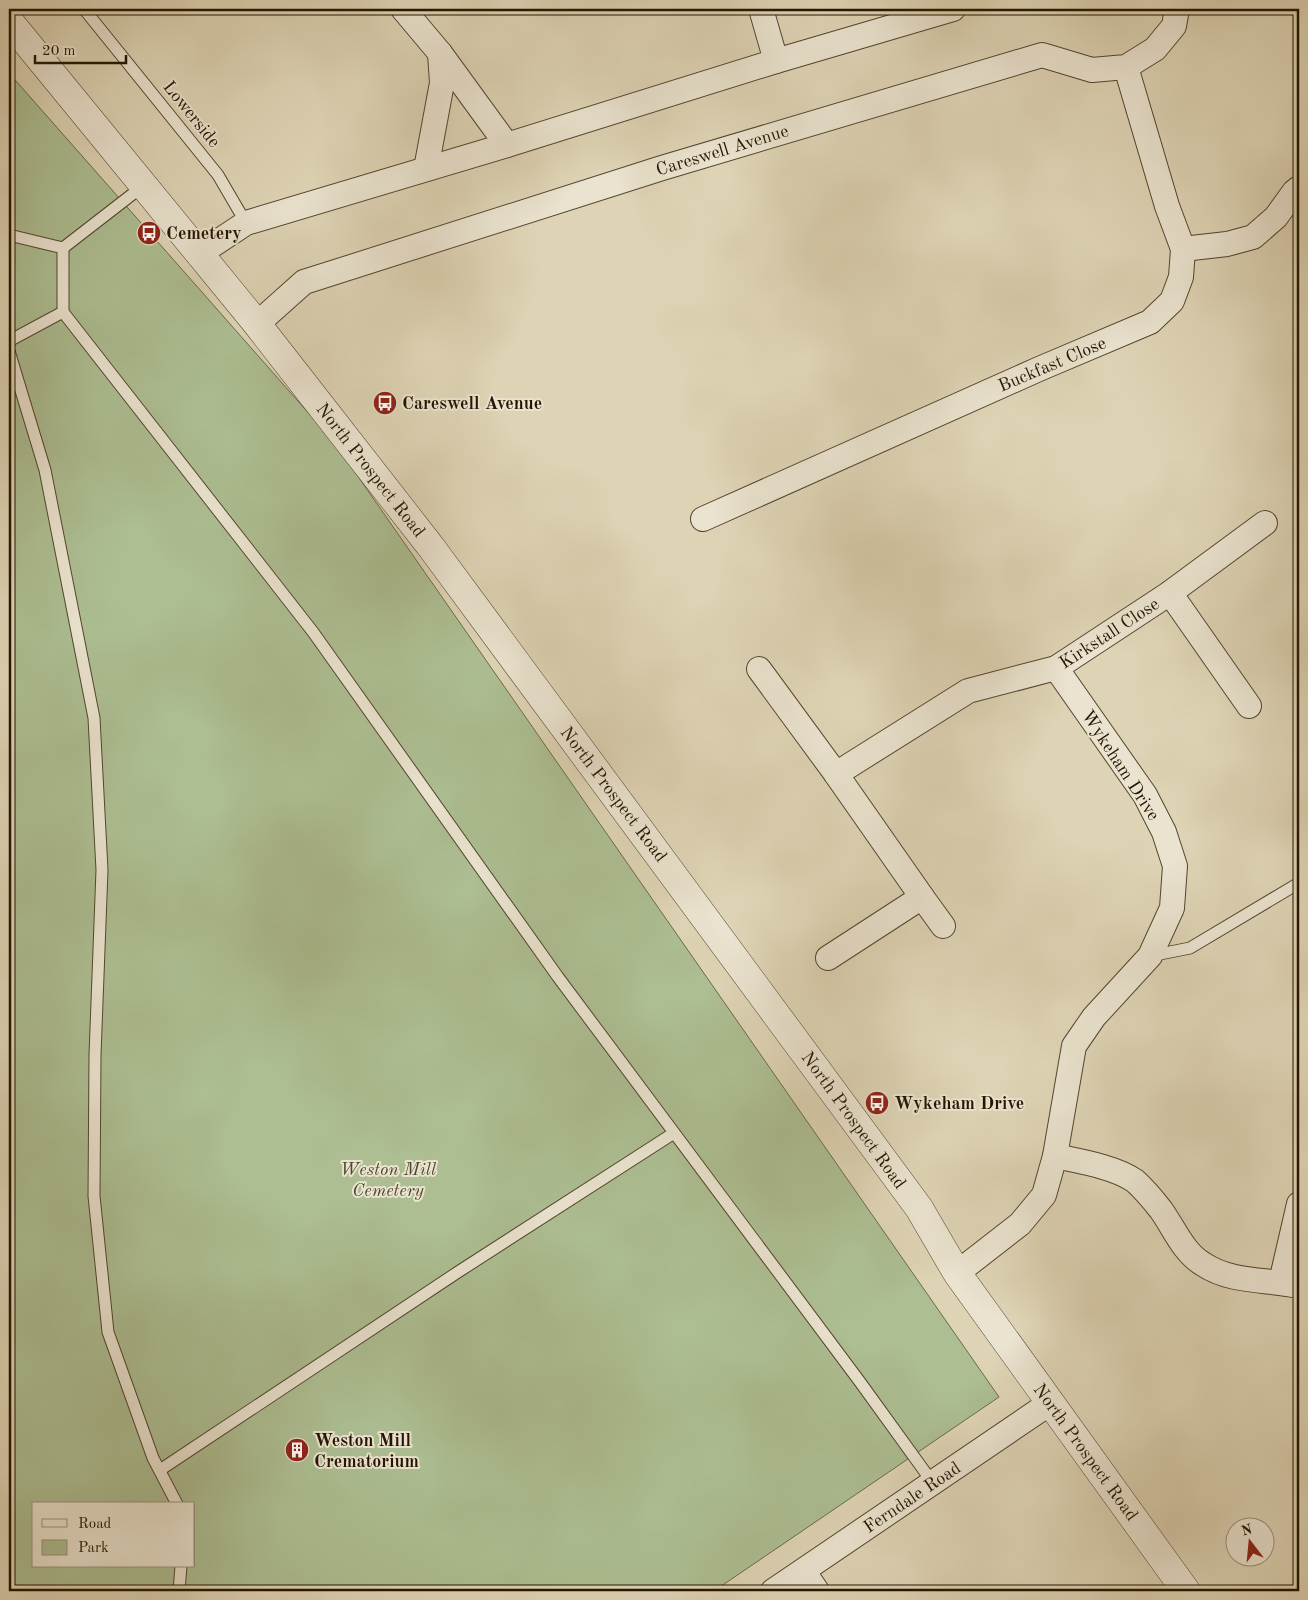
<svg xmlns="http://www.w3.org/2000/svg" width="1308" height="1600" font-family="'Old Standard TT',serif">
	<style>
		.green { fill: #acbe92; stroke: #686a49; fill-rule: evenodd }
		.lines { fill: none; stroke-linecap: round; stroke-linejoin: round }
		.service-casing { stroke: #52452d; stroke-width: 13 }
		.minor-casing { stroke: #52452d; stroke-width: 26 }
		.tertiary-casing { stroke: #52452d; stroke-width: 29 }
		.service { stroke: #eae3cf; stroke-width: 11 }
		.minor { stroke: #eae3cf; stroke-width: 24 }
		.tertiary { stroke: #eae3cf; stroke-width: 28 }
		.labels { text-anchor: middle; stroke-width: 4; stroke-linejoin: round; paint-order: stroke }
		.street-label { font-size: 18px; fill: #241500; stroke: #eae3cf }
		.poi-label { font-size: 18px; font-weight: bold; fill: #241500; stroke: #eae3cf; text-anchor: start }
		.park-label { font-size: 18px; font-style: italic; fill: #4d482c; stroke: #eae3cf }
	</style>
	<rect width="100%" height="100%" fill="#ded4b5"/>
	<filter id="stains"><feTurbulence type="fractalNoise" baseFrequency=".004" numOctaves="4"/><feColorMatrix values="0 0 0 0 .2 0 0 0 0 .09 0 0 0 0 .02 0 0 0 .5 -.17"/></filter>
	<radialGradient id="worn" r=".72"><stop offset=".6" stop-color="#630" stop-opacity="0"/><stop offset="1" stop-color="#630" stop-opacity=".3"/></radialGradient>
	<!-- green -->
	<path class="green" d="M9,73l325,369 665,955 -285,194h-705zM34,1504h160v62h-160z"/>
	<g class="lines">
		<!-- service casing -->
		<g class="service-casing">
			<g id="service">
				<path d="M84,9l134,166 28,48"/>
				<path d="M9,235l54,13v64l-54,29"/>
				<path d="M63,248l80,-62"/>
				<path d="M63,312l250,320 245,345 302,405 73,101"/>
				<path d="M9,351l36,119 49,248 8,152 -7,185 -1,141 14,136 45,126 24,46"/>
				<path d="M1150,956l40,-8 109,-65"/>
				<path d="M160,1470l298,-198 216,-139"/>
				<path d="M179,1591l2,-25"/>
			</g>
		</g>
		<!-- minor casing -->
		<g class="minor-casing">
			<g id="minor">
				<path d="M403,9l37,44 67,92"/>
				<path d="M761,9l15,52"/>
				<path d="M426,169l16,-86 -2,-30"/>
				<path d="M1183,249l44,-5 26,-7 23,-20 18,-25 5,-4"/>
				<path d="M199,254l47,-31 261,-78 269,-84 177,-52"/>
				<path d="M257,324l47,-42 358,-114 380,-113 50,15 34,-3 29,-18 19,-23 3,-17"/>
				<path d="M703,519l336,-150 111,-47 22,-21 9,-24 2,-28 -16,-43 -41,-139"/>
				<path d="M1170,593l79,113"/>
				<path d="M759,669l77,105 86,123 -94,61"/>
				<path d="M836,774l132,-83 88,-23 114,-75 95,-70"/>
				<path d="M922,897l21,29"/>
				<path d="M1055,1156c23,5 61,11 80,25 9,8 19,20 26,29 13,18 22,42 42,54 28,19 64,15 96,22"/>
				<path d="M957,1273l63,-49 24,-29 11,-39 19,-110 20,-29 56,-61 22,-48 3,-42 -11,-34 -19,-37 -89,-127"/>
				<path d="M1281,1282l18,-78"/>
				<path d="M804,1572l13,19"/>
				<path d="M773,1591l277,-188"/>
			</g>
		</g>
		<!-- tertiary casing -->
		<g class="tertiary-casing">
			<path id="tertiary" d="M9,21l248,303 174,223 488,661 38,65 229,318"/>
		</g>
		<!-- service -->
		<use href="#service" class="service"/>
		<!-- minor -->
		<use href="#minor" class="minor"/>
		<!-- tertiary -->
		<use href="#tertiary" class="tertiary"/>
	</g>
	<!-- icons -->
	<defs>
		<g id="bus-disc" transform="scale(1.25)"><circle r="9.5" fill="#8f2418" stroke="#eae3cf"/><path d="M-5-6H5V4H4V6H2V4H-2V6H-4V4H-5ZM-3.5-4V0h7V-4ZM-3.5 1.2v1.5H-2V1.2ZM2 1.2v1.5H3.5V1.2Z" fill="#fff"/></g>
		<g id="building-disc" transform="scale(1.25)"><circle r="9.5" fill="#8f2418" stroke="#eae3cf"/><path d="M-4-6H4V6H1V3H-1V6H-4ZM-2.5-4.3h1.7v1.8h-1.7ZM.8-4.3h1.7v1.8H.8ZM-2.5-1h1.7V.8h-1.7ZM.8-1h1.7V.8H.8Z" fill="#fff"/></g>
	</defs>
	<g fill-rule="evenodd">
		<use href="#bus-disc" x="149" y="233"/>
		<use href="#bus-disc" x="385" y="403"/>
		<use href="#bus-disc" x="877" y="1103"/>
		<use href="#building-disc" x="297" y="1450"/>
	</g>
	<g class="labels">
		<!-- street labels -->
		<g class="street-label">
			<text transform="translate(192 114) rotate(51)" y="6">Lowerside</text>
			<text transform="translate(722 150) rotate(-17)" y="6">Careswell Avenue</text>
			<text transform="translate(1052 364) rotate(-23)" y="6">Buckfast Close</text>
			<text transform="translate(371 470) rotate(52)" y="6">North Prospect Road</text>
			<text transform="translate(1109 633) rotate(-33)" y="6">Kirkstall Close</text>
			<text transform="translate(1121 765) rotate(57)" y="6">Wykeham Drive</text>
			<text transform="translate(614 794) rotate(53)" y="6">North Prospect Road</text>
			<text transform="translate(854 1120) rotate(54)" y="6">North Prospect Road</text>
			<text transform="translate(1086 1452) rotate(54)" y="6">North Prospect Road</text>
			<text transform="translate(912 1497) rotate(-34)" y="6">Ferndale Road</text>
		</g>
		<!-- poi labels -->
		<g class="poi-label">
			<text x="166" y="239">Cemetery</text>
			<text x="402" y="409">Careswell Avenue</text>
			<text x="894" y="1109">Wykeham Drive</text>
			<text x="314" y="1446">Weston Mill<tspan x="314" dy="21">Crematorium</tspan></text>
		</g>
		<!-- park labels -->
		<g class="park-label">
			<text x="388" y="1175">Weston Mill<tspan x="388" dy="21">Cemetery</tspan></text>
		</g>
	</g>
	<!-- margin -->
	<rect width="1308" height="1600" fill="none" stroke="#ded4b5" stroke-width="30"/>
	<rect x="10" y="10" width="1288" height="1580" fill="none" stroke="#241500" stroke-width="2.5"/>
	<rect x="15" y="15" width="1278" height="1570" fill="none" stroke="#241500"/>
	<!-- legend -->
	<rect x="32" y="1502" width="162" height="65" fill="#eae3cf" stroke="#9b917c"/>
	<rect x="42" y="1519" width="25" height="8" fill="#eae3cf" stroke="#9b917c"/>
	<text x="78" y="1528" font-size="15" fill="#241500">Road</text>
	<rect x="42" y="1540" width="25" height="15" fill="#acbe92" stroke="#9b917c"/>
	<text x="78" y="1552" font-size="15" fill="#241500">Park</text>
	<!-- north arrow -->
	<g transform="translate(1250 1542) rotate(344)"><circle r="24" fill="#eae3cf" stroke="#9b917c"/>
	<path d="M0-4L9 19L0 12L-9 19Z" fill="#8f2418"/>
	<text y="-8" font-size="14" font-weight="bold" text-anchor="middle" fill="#241500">N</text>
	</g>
	<!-- scale -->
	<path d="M35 55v8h91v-8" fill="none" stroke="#241500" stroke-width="2.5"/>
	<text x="42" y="55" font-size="15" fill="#241500" stroke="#eae3cf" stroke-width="4" paint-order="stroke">20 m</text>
	<rect width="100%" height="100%" filter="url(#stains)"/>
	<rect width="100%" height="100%" fill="url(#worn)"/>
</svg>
